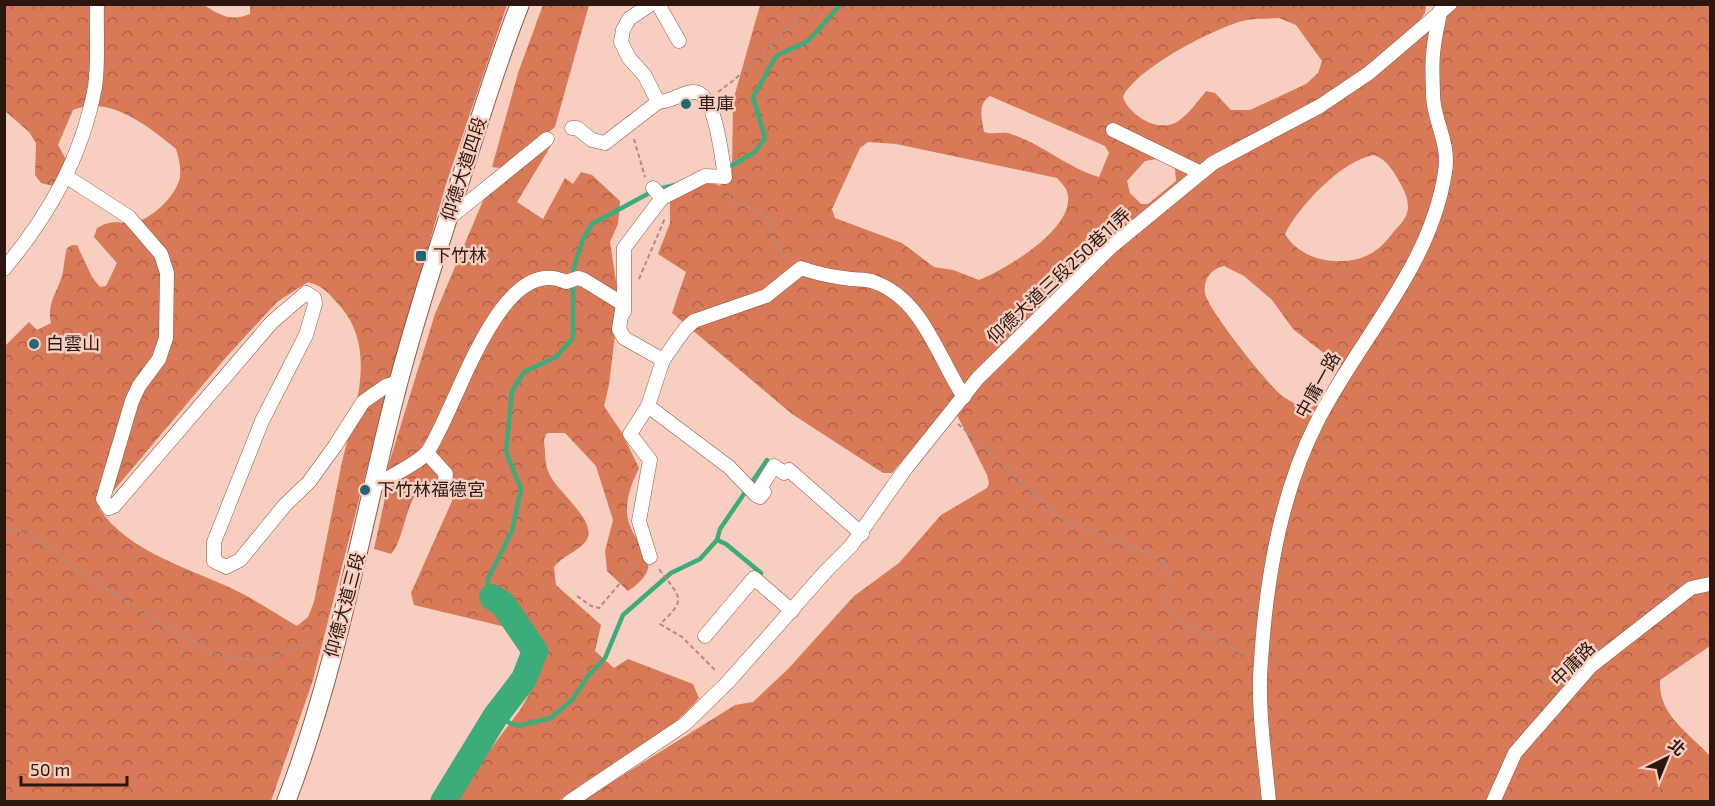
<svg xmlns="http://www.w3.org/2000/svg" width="1715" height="806" font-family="'Exo 2','Noto Sans TC',sans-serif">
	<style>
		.forest { fill: url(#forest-crowns); fill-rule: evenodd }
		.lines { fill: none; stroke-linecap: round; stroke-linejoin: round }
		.stream { stroke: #3bac7a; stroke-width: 4.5 }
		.river { stroke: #3bac7a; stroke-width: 26 }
		.minor-casing { stroke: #925844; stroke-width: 15 }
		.major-casing { stroke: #925844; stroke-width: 20 }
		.path { stroke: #ae8c80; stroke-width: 2; stroke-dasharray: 4.5 3; stroke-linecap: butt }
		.minor { stroke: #fff; stroke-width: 14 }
		.major { stroke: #fff; stroke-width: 18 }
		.poi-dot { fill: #246679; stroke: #f7cec0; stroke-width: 2 }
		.labels { text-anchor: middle; stroke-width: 5; stroke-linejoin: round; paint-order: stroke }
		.poi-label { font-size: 18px; fill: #2d160d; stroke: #f7cec0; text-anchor: start }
		.street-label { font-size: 18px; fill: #2d160d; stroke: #f7cec0 }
	</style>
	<defs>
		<pattern id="forest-crowns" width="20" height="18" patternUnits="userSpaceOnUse" patternTransform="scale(1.5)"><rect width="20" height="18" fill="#d87958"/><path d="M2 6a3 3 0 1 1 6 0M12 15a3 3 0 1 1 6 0" fill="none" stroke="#b06247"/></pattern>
	</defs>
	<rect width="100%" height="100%" fill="#f7cec0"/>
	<!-- forest -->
	<g class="forest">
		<path d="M5,5h199c16,10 26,17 46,9v-9h257l-61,179 -68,241 -65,255 -42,121 -266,1v-456l24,-24 8,8 14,-7c-5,-21 8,-32 12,-51 1,-9 2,-16 4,-24l5,-3h5l15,32 8,10 6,-1 11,-23 -23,-26 3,-9c19,-11 24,-2 41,-7 16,-4 39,-27 42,-44 1,-9 -1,-19 -4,-28 -28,-23 -66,-54 -103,-39l-15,35 9,16 -10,26 -16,-4 -6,-8 1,-32 -7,-11 -24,-21zM308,282c16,4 21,12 32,24 40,46 12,109 1,161 -9,45 -18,90 -27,135l-6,15 -11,9c-19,-11 -37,-23 -56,-33 -47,-24 -112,-39 -142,-85l129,-153 49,-53z"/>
		<path d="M543,5h46l-34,122 -55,41 -8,-1 26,-94z"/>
		<path d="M760,5h666l-1,8 -10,14 -48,44 -45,28 -108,55 -101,83 -133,130 -88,106h-9l-91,-59 -120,-101 14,-41 -28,-18 12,-31v-23l30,-22 20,8 12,-14 1,-71zM1279,18l17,7 26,36 -4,12 -12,11 -56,26h-19l-16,-17 -9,-2c-8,10 -18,24 -29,31 -20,11 -48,-7 -54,-25 12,-28 94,-71 124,-77 10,-2 22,-1 32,-2zM990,96l115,50 4,7 -10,24c-31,-9 -57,-33 -88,-43 -9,-3 -18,1 -27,-2 -2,-13 -7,-28 6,-36zM868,142l28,2 161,34c3,3 7,8 9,11 16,36 -61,81 -87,91l-26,-10 -19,-3 -32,-24 -67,-25 -3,-9 28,-61zM1157,159l11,3 7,7 1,12 -28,23h-7l-11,-11 -3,-12 18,-20z"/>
		<path d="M1443,5h267v641l-50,34c-2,35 28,52 50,76v45l-1130,1 155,-97 18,-3 35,-33 66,-73 45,-33 42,-48 46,-27 2,-5 -2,-8 -30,-60 25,-34 133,-131 100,-83 177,-105 40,-33zM1374,155c13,5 18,14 25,26 4,7 9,16 9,26 0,9 -7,17 -13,23 -5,6 -10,13 -16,18 -26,22 -77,16 -94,-14 14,-28 57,-74 89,-79zM1224,266l20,10 28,24 21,29 47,37 -20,36 -11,7c-9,-4 -22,-8 -29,-15 -14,-12 -73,-86 -75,-101 -2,-14 6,-24 19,-27z"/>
		<path d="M552,139v5l-35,58 26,17 22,-41 8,6 8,-12 11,3 28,26 -2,23 -8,18 9,59 -10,84 -5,21 18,27 17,35c-7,15 -13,29 -12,46 3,32 46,47 1,77l-21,-20 -2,-20 8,-31 -17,-54 -31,-33h-18c-4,6 -3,11 -2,17 0,9 1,19 6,27 9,17 48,46 35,64 -8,11 -23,14 -32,26l2,18 45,40 -6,26 19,17 14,-9 65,25 6,14c-37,45 -95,66 -140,103h-117l26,-22 52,-69 18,-31 2,-37 -22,-12 -104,-25 -3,-12 41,-92 -1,-12c-5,-1 -12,-5 -18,-5 -29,3 -26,53 -42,70l-17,-5 10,-46 3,-33 48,-156 53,-125z"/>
	</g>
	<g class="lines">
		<!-- stream -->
		<g class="stream">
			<path d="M726,169l29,-17 10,-14 -12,-41 23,-41 32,-15 33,-37"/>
			<path d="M717,540l9,4 35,29"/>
			<path d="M492,597l-5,-16 25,-50 9,-42 -15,-37 6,-61 12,-19 32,-15 17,-19v-68l10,-31 9,-15 63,-34 20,-5"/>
			<path d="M495,717l23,9 33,-8 21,-18 16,-24 17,-18 18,-43 48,-42 29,-14 17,-19 3,-11 47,-69"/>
		</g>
		<!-- river -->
		<path class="river" d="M443,802l52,-85 29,-38 11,-28 -32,-47 -11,-7"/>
		<!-- minor casing -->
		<g class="minor-casing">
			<g id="minor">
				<path d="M651,4l-22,15 -6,11 -2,12 8,16 16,18 13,26c13,0 24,-10 36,-10 22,0 28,68 31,85l-20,-1 -43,22 -9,-10"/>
				<path d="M658,4l21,37"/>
				<path d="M572,128h5l15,12 13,3 53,-41"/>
				<path d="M1113,130l88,43"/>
				<path d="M67,177l62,40 32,37 6,19 -1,65 -7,21 -20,27 -7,15 -29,98 6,9 5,-2 158,-184 34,-29 8,5 1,6 -9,31 -44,86 -48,121v19l12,6 14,-7 45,-55 24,-23 26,-36 28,-44 23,-16 14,-5"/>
				<path d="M448,219l99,-80"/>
				<path d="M4,269c45,-54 78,-112 91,-182 4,-26 1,-56 2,-83"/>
				<path d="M624,312v-64l38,-50"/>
				<path d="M663,360l22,-31 9,-8 72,-25 35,-28c16,6 33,9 50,11 8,1 16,0 23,3 49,17 64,76 90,115"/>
				<path d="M648,406l-18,28 20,26 -11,61 11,36"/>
				<path d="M427,453l19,21 -2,11"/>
				<path d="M374,486c13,-8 46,-23 54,-35 28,-40 71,-201 138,-169l12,-4 6,2 39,24 -4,25 5,9 39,22 -15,46 81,61 27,28 4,2 4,-5 -3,-5 13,-21 10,7 5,-3 73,64"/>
				<path d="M705,636l49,-58 38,33"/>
				<path d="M569,802l116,-78 43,-42 98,-111 25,-25 55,-78 72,-90 134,-132 101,-83 107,-57 49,-33 81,-69"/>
				<path d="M1269,802c-4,-46 -12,-95 -8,-141 5,-79 19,-166 55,-237 42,-84 115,-157 129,-252 5,-29 -11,-50 -12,-76 0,-16 -2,-34 1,-50 1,-12 5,-24 6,-35"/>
				<path d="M1493,802l22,-49 76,-87 100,-78 19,-4"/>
			</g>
		</g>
		<!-- major casing -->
		<g class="major-casing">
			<path id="major" d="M286,802c49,-127 73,-263 106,-395 19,-76 44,-152 68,-226 19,-59 37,-119 60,-177"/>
		</g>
		<!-- path -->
		<g class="path">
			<path d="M718,92l16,-12 81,-76"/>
			<path d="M634,139l11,38"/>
			<path d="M729,191l7,11 31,14 4,6 2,18 18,19"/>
			<path d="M639,279l26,-61"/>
			<path d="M958,424l105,96 94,37c25,23 4,25 9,46 5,19 63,43 81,53"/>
			<path d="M4,528l11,1 34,18 24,20 93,60 48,27 47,8 59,-24"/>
			<path d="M659,569c20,28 30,29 1,55l22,13 35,35"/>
			<path d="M577,596l14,10 8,2 38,-45"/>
		</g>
		<!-- minor -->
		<use href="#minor" class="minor"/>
		<!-- major -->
		<use href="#major" class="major"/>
	</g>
	<!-- markers -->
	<g class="poi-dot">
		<circle cx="686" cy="104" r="6"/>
		<rect x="415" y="250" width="12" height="12" rx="3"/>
		<circle cx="34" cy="344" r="6"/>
		<circle cx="365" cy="490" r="6"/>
	</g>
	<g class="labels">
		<!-- poi labels -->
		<g class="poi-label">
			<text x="698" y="110">車庫</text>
			<text x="433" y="262">下竹林</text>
			<text x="46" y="350">白雲山</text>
			<text x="377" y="496">下竹林福德宮</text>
		</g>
		<!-- street labels -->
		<g class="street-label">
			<text transform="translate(464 169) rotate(-72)" y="6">仰德大道四段</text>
			<text transform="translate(1059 276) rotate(-43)" y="6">仰德大道三段250巷11弄</text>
			<text transform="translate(1318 385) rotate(-61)" y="6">中庸一路</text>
			<text transform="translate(345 605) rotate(-75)" y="6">仰德大道三段</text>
			<text transform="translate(1573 664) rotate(-45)" y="6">中庸路</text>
		</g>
	</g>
	<!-- border -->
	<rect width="1715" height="806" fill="none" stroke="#2d160d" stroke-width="12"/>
	<!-- north arrow -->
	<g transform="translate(1667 758) rotate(43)" stroke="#f7cec0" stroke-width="4.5" paint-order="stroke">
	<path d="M0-4.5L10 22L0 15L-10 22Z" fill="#2d160d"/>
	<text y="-9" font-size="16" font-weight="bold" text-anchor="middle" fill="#2d160d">北</text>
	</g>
	<!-- scale -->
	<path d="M21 776v9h106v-9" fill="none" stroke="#2d160d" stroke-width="3"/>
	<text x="30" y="776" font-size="18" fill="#2d160d" stroke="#f7cec0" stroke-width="4.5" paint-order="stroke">50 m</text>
</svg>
